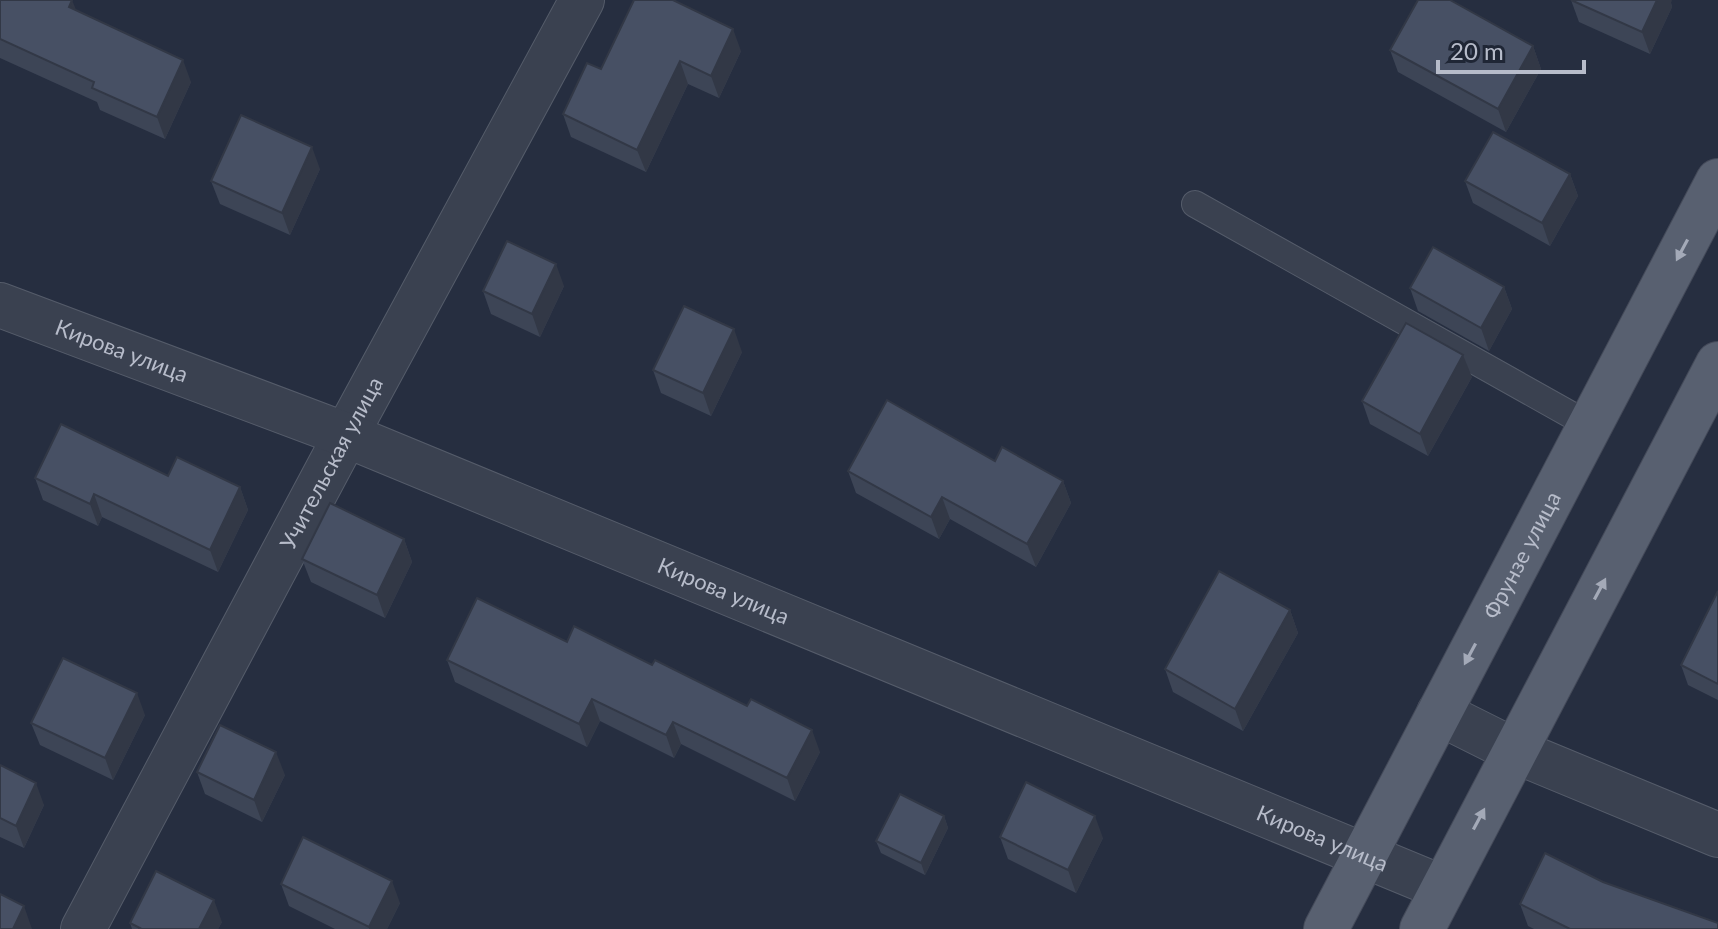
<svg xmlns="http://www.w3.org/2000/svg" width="1718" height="929" font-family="Lato,sans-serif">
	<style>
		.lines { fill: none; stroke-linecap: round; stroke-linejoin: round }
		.service-casing { stroke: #555c6a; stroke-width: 28 }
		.minor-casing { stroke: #555c6a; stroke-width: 46 }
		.tertiary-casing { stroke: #555c6a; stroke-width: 46 }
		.primary-casing { stroke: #444a59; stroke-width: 46 }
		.service { stroke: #3a4150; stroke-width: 26 }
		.minor { stroke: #3a4150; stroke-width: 44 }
		.tertiary { stroke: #3a4150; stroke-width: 44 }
		.primary { stroke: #586070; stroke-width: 44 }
		.wall { fill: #3d4556 }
		.shaded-wall { fill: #323846 }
		.building { fill: #475064; stroke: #323846; stroke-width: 2 }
		.oneway { fill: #a4aab8 }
		.labels { text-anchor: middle; stroke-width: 6; stroke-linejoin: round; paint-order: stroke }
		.street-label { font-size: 22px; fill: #b7bcca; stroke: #1f2635 }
	</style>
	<rect width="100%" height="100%" fill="#262e40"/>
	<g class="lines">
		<!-- service casing -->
		<g class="service-casing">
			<path id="service" d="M1195,204l394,221"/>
		</g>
		<!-- minor casing -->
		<g class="minor-casing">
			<g id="minor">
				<path d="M1439,713l76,38 203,84"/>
				<path id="s1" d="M83,929l263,-494 236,-435"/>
			</g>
		</g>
		<!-- tertiary casing -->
		<g class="tertiary-casing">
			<g id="tertiary">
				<path id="s2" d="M0,305l346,130 1097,453"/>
			</g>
		</g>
		<!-- primary casing -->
		<g class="primary-casing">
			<g id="primary">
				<path id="s3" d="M1326,929l392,-748"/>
				<path d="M1422,929l296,-565"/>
			</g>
		</g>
		<!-- service -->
		<use href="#service" class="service"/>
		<!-- minor -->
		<use href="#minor" class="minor"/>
		<!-- tertiary -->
		<use href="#tertiary" class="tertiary"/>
		<!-- primary -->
		<use href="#primary" class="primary"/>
	</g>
	<!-- wall -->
	<g class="wall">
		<path d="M0,0l76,11 115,71 -26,57 -65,-29 -3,-8 -97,-44z"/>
		<path d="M1571,0l100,3 1,4 -22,47 -71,-32z"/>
		<path d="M1533,46l8,23 -35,63 -108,-60 -8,-22z"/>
		<path d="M741,51l-22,47 -31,-14 -42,88 -75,-35 -8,-23 38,-45z"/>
		<path d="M320,169l-30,66 -70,-31 -9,-23z"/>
		<path d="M1570,174l8,22 -28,50 -77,-43 -8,-22z"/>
		<path d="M564,286l-24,51 -49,-23 -8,-23z"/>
		<path d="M1504,287l8,22 -23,42 -71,-40 -8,-23z"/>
		<path d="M742,352l-31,64 -50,-23 -8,-23z"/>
		<path d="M1472,377l-44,79 -58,-32 -8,-23z"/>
		<path d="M995,461l68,20 8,22 -35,64 -86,-48 -11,20 -83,-46 -8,-22z"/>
		<path d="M168,476l72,11 8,23 -30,62 -116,-55 -4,9 -55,-26 -8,-22z"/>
		<path d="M404,539l8,23 -27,56 -74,-36 -9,-23z"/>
		<path d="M1718,591v109l-30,-15 -7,-20z"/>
		<path d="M1290,610l8,23 -55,98 -70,-39 -8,-23z"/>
		<path d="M567,642l253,110 -25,49 -114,-57 -7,14 -74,-37 -13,26 -132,-65 -8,-22z"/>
		<path d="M145,715l-32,65 -73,-35 -9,-22z"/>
		<path d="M0,765l44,40 -20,43 -24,-11z"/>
		<path d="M197,772l88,3 -23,47 -57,-28z"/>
		<path d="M944,816l4,12 -23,47 -44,-22 -5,-12z"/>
		<path d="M1000,837l103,1 -27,55 -68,-34z"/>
		<path d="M1603,882l115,47h-184l-6,-3 -8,-22z"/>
		<path d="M281,884l119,19 -13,26h-52l-46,-23z"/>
		<path d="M222,922l-4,7h-86l-2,-6z"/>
	</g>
	<!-- shaded-wall -->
	<g class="shaded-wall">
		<path d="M72,0l9,22 -12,-15z"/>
		<path d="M1657,0h15l-1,3 1,4 -22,47 -8,-22z"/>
		<path d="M733,29l8,22 -22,47 -8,-22z"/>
		<path d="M1533,46l8,23 -35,63 -8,-23z"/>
		<path d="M183,60l8,22 -26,57 -8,-22z"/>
		<path d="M680,61l8,23 -42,88 -9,-22z"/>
		<path d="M312,147l8,22 -30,66 -8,-22z"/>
		<path d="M1570,174l8,22 -28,50 -8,-23z"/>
		<path d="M556,264l8,22 -24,51 -8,-23z"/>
		<path d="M1504,287l8,22 -23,42 -8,-23z"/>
		<path d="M734,329l8,23 -31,64 -8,-23z"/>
		<path d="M1463,355l9,22 -44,79 -8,-22z"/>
		<path d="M1063,481l8,22 -35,64 -9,-23z"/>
		<path d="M240,487l8,23 -30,62 -8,-22z"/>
		<path d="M94,494l8,23 -4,9 -8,-22z"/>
		<path d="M942,497l8,22 -11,20 -8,-22z"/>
		<path d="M404,539l8,23 -27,56 -8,-23z"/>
		<path d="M1290,610l8,23 -55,98 -8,-22z"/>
		<path d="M137,693l8,22 -32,65 -8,-22z"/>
		<path d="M592,699l8,22 -13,26 -8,-23z"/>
		<path d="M673,722l8,22 -7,14 -8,-23z"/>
		<path d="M812,730l8,22 -25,49 -8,-23z"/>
		<path d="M276,752l9,23 -23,47 -8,-22z"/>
		<path d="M36,783l8,22 -20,43 -8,-22z"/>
		<path d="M944,816l4,12 -23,47 -4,-12z"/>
		<path d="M1095,816l8,22 -27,55 -8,-23z"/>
		<path d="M392,881l8,22 -13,26h-18v-2z"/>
		<path d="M214,900l8,22 -4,7h-19z"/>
		<path d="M24,906l8,23h-19z"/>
	</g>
	<!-- building -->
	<g class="building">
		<path d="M0,0h72l-3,7 114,53 -26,57 -65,-29 2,-6 -94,-43z"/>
		<path d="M634,0h39l60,29 -22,47 -31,-15 -43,89 -74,-36 24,-51 14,6z"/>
		<path d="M1418,0h32l83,46 -35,63 -108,-59z"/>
		<path d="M1571,0h86l-15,32z"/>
		<path d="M241,115l71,32 -30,66 -71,-32z"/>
		<path d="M1493,132l77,42 -28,49 -77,-42z"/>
		<path d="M507,241l49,23 -24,50 -49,-23z"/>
		<path d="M1433,247l71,40 -23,41 -71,-40z"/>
		<path d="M684,306l50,23 -31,64 -50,-23z"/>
		<path d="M1406,323l57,32 -43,79 -58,-33z"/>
		<path d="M887,400l108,61 7,-14 61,34 -36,63 -85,-47 -11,20 -83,-46z"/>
		<path d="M61,424l107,52 9,-19 63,30 -30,63 -116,-56 -4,10 -55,-26z"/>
		<path d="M330,503l74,36 -27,56 -75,-36z"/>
		<path d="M1219,571l71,39 -55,99 -70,-40z"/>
		<path d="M1718,591v93l-37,-19z"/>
		<path d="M477,598l90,44 7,-16 78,39 3,-5 92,46 4,-7 61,31 -25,48 -114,-56 -7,13 -74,-36 -13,25 -132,-64z"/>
		<path d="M63,658l74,35 -32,65 -74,-35z"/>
		<path d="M220,725l56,27 -22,48 -57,-28z"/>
		<path d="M0,765l36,18 -20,43 -16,-8z"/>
		<path d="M1026,782l69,34 -27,54 -68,-33z"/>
		<path d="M900,794l44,22 -23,47 -45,-22z"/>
		<path d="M303,837l89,44 -23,46 -88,-43z"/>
		<path d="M1545,853l58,29 115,41v6h-148l-50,-25z"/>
		<path d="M156,871l58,29 -15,29h-60l1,-1 -10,-5z"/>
		<path d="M0,894l24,12 -11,23h-13z"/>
	</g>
	<!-- one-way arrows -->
	<defs><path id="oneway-solid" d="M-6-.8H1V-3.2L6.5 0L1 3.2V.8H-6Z" transform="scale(2)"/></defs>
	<g class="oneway">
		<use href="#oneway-solid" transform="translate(1682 250) rotate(118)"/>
		<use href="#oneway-solid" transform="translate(1600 589) rotate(-62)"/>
		<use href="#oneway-solid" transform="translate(1470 654) rotate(118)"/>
		<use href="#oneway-solid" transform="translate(1479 819) rotate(-62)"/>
	</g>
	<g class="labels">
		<!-- street labels -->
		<g class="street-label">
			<text dy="8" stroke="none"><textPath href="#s2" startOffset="130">Кирова улица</textPath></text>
			<text dy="8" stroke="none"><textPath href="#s1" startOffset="528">Учительская улица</textPath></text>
			<text dy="8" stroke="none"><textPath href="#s3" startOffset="422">Фрунзе улица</textPath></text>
			<text dy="8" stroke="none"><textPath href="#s2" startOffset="778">Кирова улица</textPath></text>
			<text dy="8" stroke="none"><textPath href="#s2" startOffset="1426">Кирова улица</textPath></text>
		</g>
	</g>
	<!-- scale -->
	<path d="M1438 60v12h146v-12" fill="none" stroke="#b7bcca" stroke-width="4"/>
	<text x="1450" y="60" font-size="24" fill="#b7bcca" stroke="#1f2635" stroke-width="6" paint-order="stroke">20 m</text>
</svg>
